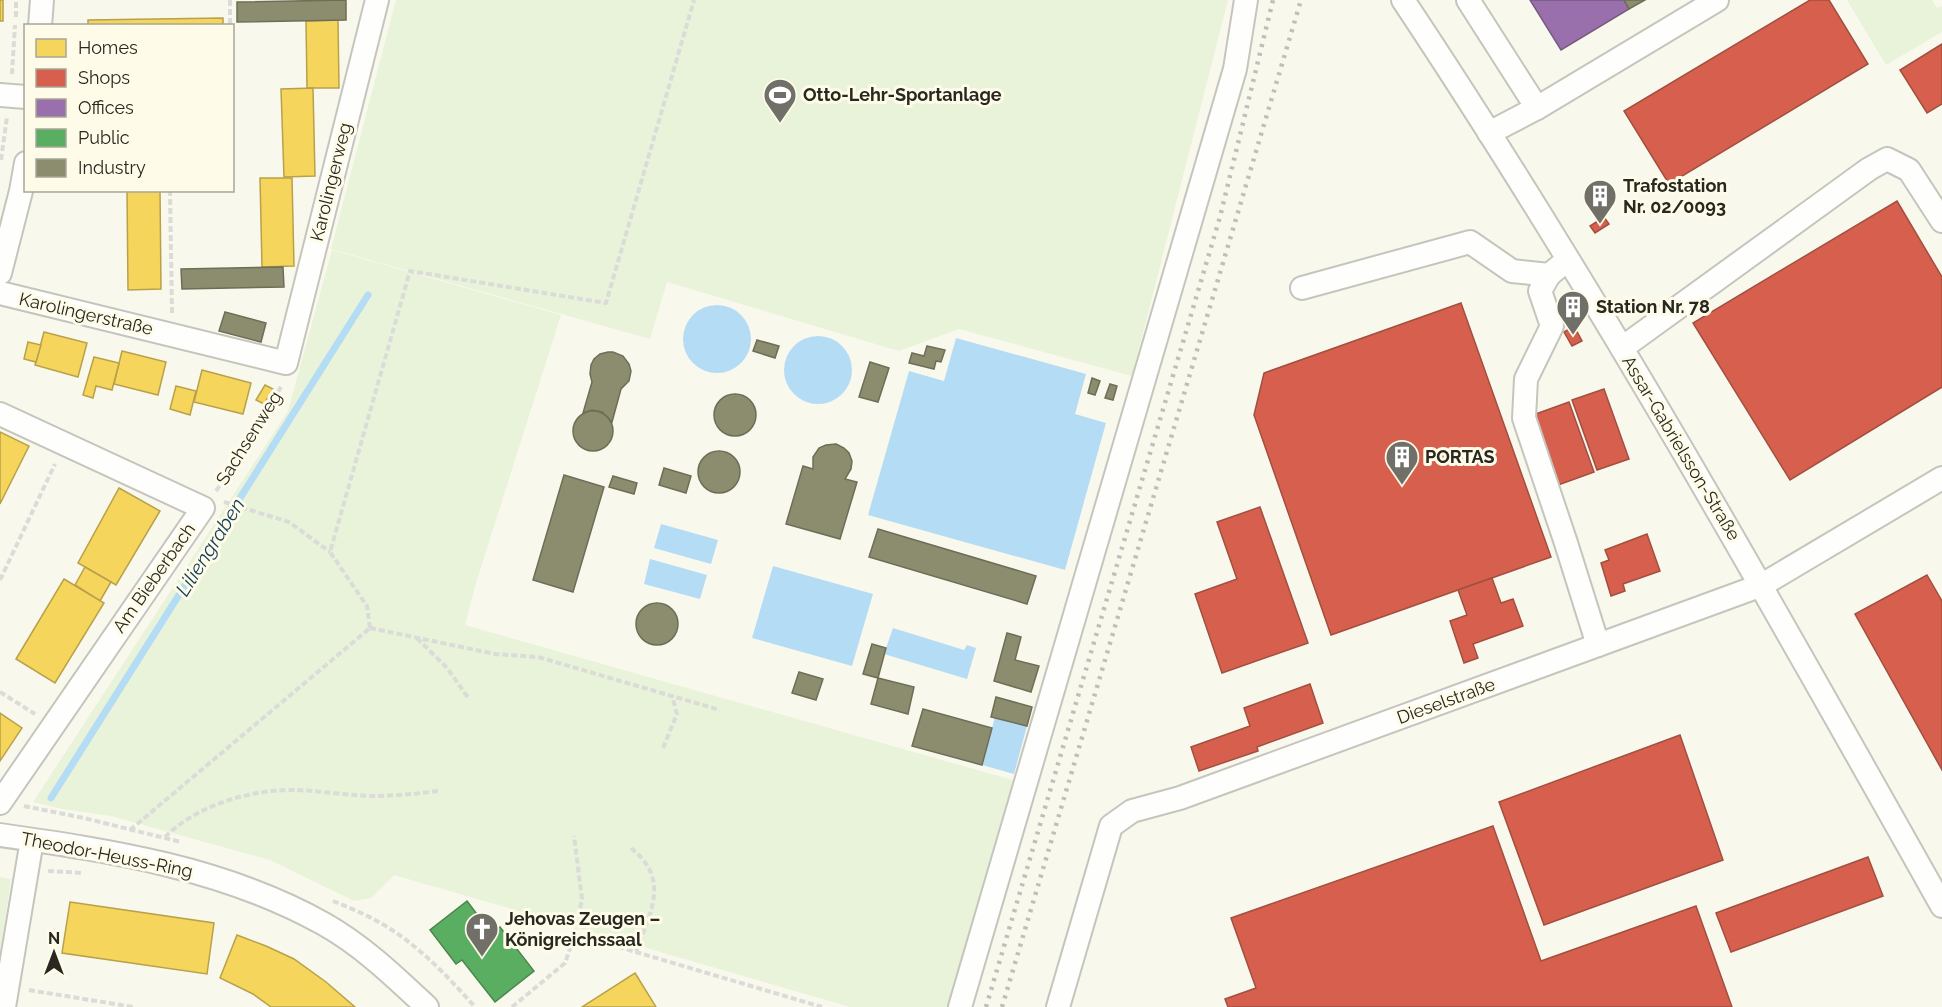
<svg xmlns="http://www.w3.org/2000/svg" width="1942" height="1007" font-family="Raleway,sans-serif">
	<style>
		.green { fill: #e8f3da }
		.water { fill: #b5dcf5 }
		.homes { fill: #f6d55c; stroke: #b8a14a; stroke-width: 1.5 }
		.shops { fill: #d6604d; stroke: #a24f40; stroke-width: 1.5 }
		.offices { fill: #9970ab; stroke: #775a81; stroke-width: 1.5 }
		.public { fill: #5aae61; stroke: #4b864e; stroke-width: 1.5 }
		.industry { fill: #8c8c6e; stroke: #6e6e57; stroke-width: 1.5 }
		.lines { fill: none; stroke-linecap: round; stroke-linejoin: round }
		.stream { stroke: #b5dcf5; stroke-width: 7 }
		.minor-casing { stroke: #c6c5bd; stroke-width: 26 }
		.path { stroke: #dbdbd8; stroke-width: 4; stroke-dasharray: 6 3; stroke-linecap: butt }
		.minor { stroke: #fefefc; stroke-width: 22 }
		.rail { stroke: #bebebb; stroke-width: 4.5; stroke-dasharray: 3 6; stroke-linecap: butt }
		.labels { text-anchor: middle; stroke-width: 6; stroke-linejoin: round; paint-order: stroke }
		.poi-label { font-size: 18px; font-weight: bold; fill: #282720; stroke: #fefbe8; text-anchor: start }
		.street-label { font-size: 18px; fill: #282720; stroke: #fefbe8 }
		.water-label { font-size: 20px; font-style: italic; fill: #113d58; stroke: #fefbe8 }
	</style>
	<rect width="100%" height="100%" fill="#f9f8ed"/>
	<!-- green -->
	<g class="green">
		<path d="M396,0h832l-96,376 -173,-47 -60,22 -232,-69 -17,57 -319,-90z"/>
		<path d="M1847,0h85l5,8 5,-2v26l-56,33z"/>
		<path d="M332,250l229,65 -85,268 -11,42 551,156 -68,226h-98l-456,-132 -23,23 -17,3 -84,-41 -159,-44 -49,-7 -29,-7 255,-391z"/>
		<path d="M0,877l11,2 -11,76z"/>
	</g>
	<!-- water -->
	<g class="water">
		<circle cx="717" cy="339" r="34"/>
		<circle cx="818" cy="370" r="34"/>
		<path d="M956,338l130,36 -11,40 31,9 -41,147 -197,-55 41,-144 35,10z"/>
		<path d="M661,524l57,16 -7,24 -57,-16z"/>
		<path d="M650,559l57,16 -7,24 -56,-15z"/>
		<path d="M773,566l100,28 -21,72 -100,-28z"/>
		<path d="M893,628l71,22 3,-5 9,3 -9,31 -83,-25z"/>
		<path d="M995,717l32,9 -13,48 -32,-9z"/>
	</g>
	<!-- homes -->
	<g class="homes">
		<rect x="0" y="0" width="3" height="21"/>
		<path d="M223,18v8h-135v-6z"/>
		<path d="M338,20l1,68h-32l-1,-67z"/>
		<path d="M313,88l2,88 -31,1 -3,-88z"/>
		<path d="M260,178h32l2,88 -32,1z"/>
		<path d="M127,190h33l1,99 -33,1z"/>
		<path d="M44,332l43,11 -9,34 -43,-12z"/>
		<path d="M28,342l13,3 -5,17 -12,-3z"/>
		<path d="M122,351l44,11 -8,33 -44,-11z"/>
		<path d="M94,357l25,6 -7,27 -16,-4 -3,12 -10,-3z"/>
		<path d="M202,370l49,13 -8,31 -49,-12z"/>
		<path d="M265,385l8,4 -9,15 -8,-4z"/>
		<path d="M176,386l20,5 -6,24 -20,-6z"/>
		<path d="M0,432l29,14 -29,58z"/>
		<path d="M119,488l41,23 -44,74 -38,-22z"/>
		<path d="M85,567l26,15 -11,19 -25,-16z"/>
		<path d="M64,579l40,24 -49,80 -39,-24z"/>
		<path d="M0,713l22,15 -22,33z"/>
		<path d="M70,902l144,21 -7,51 -145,-21z"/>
		<path d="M237,935l29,11 28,13 32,23 29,25h-84l-18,-13 -33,-16z"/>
		<path d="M635,973l21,34h-74z"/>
	</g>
	<!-- shops -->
	<g class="shops">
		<path d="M1810,0h19l39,64 -199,120 -45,-73z"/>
		<path d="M1942,44v60l-15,9 -27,-43z"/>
		<path d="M1897,201l45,76v110l-152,93 -97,-157z"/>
		<path d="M1604,217l5,7 -14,9 -5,-7z"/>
		<path d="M1461,303l90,254 -220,78 -77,-220 10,-42z"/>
		<path d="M1574,326l8,15 -10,5 -8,-14z"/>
		<path d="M1604,389l25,70 -32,11 -25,-70z"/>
		<path d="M1569,402l25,70 -36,13 -25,-70z"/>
		<path d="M1260,507l48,136 -86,30 -27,-79 42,-15 -20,-57z"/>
		<path d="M1647,534l13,37 -37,13 2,7 -14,5 -10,-33 8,-3 -4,-10z"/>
		<path d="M1927,575l15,26v169l-87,-156z"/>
		<path d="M1492,578l9,25 12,-4 10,27 -50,18 5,14 -14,5 -14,-42 17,-6 -9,-25z"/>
		<path d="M1310,684l13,39 -66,24 1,4 -59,20 -8,-24 59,-21 -6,-18z"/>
		<path d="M1680,735l43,125 -179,65 -45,-123z"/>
		<path d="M1493,826l48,135 155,-55 36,101h-504l-3,-8 31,-11 -25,-70z"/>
		<path d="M1868,857l15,39 -152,56 -15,-39z"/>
	</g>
	<!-- offices -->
	<path class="offices" d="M1530,0h94l5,9 -68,41z"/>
	<!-- public -->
	<path class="public" d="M467,901l24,32 9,-6 34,44 -39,31 -33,-42 -6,4 -26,-34z"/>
	<!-- industry -->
	<g class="industry">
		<path d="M346,0v20l-109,2v-20z"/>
		<path d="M1624,0h21l-16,9z"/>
		<path d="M283,267l1,20 -102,2 -1,-20z"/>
		<path d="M225,312l41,11 -5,19 -42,-11z"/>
		<path d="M757,340l22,6 -4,12 -22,-7z"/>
		<path d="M927,346l18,4 -4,12 -5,-1 -2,8 -25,-6 3,-10 12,3z"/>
		<path d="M608,352h5l10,4 6,8 2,7 -2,10 -8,8 -9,33 -10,-10 -10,-2 -9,3 9,-31 -2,-8 1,-9 3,-6 6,-5z"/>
		<path d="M870,362l19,6 -11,34 -19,-5z"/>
		<path d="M1092,378l8,3 -5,14 -7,-2z"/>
		<path d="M1110,384l7,2 -4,14 -8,-2z"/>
		<circle cx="735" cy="415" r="21"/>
		<circle cx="593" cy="431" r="20"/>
		<path d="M836,444l8,4 5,5 3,8 -1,8 -6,10 12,3 -17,57 -54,-15 17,-58 10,3v-12l6,-9 7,-3z"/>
		<circle cx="719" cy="472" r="21"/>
		<path d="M664,468l27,8 -5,17 -27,-8z"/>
		<path d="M564,475l40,12 -31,105 -40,-12z"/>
		<path d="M613,476l24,7 -3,11 -25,-7z"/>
		<path d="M878,529l158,47 -9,28 -158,-47z"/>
		<circle cx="657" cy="624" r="21"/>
		<path d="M1007,633l14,4 -6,23 24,6 -8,26 -37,-11z"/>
		<path d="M872,644l14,4 -8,30 -15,-4z"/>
		<path d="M799,672l24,7 -7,21 -24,-7z"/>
		<path d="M878,678l36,9 -6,27 -37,-10z"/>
		<path d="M996,697l36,10 -5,19 -36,-9z"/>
		<path d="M923,709l69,19 -10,37 -70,-19z"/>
	</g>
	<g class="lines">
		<!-- stream -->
		<path class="stream" d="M51,798l317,-503"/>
		<!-- minor casing -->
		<g class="minor-casing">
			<g id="minor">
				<path d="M1403,0c195,293 367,600 539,906"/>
				<path d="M1468,0l69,108 -48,25"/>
				<path d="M40,26l2,-26"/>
				<path d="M0,95l26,2"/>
				<path d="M1537,108l180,-108"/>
				<path d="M0,273l21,-82 5,-28"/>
				<path d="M1549,275l-9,16 12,35 -26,53 -2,39 42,125 32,102"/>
				<path d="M1302,288l168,-46 42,29 37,4 11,-9"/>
				<path d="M0,293l286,70 91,-363"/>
				<path d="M1622,348l247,-179 18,-10 22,11 33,51"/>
				<path d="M0,414l203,94 -203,295"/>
				<path d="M0,835c112,16 224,33 324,89 39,22 71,53 103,83"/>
				<path d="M4,1007l28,-167"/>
				<path d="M960,1007l275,-938 11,-69"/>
				<path d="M1058,1007l53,-181 21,-15 48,-13 582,-213 180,-107"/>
			</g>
		</g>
		<!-- path -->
		<g class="path">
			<path d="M230,0v26"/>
			<path d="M16,17v-17"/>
			<path d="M12,74l3,-49"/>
			<path d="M232,101l1,4"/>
			<path d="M1,160l6,-43"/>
			<path d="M170,190l2,123"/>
			<path d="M216,491l31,-43 35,-63"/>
			<path d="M224,502l65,20 41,30"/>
			<path d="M0,580l55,-116"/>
			<path d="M370,628l-3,-22 -37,-54 80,-281 196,32 88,-303"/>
			<path d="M370,628l125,26 43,3 182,53"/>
			<path d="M417,638l30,30 22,31"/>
			<path d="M0,692l35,22"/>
			<path d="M663,748l14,-34 -5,-18"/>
			<path d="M24,806l60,12 97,24"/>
			<path d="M130,830l240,-202"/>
			<path d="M165,837c32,-32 86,-48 131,-47 24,1 49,5 73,6 23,0 46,-2 69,-5"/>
			<path d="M631,848c40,32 19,64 5,104"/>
			<path d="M48,871l35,2"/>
			<path d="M333,901c20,8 41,17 59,29 32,21 58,49 83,77"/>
			<path d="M575,934l247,73"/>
			<path d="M29,990l104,17"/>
			<path d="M512,1007l53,-44 10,-29 7,-35 -8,-63"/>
		</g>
		<!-- minor -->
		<use href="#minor" class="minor"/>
		<!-- rail -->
		<g class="rail">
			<path d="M986,1007l234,-790 53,-217"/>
			<path d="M1002,1007l299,-1007"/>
		</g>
	</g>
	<!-- icons -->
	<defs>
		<g id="stadium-pin" transform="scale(1.725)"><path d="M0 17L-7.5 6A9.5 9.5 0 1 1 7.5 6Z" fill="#717068" stroke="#fefbe8"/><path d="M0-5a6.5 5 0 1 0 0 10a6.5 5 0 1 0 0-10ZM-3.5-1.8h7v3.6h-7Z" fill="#fff"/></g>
		<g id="building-pin" transform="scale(1.725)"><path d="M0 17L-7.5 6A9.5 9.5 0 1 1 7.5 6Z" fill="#717068" stroke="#fefbe8"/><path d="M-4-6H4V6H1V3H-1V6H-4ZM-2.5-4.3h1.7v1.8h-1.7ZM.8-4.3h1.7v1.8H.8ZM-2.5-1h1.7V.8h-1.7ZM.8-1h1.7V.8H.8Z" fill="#fff"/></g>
		<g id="church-pin" transform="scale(1.725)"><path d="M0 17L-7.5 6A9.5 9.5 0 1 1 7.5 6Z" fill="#717068" stroke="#fefbe8"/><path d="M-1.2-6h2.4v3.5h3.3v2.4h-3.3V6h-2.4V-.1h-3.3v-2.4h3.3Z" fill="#fff"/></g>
	</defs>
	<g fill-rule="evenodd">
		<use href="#stadium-pin" x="780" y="95"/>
		<use href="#building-pin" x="1600" y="196"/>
		<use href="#building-pin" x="1573" y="307"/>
		<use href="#building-pin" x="1402" y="457"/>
		<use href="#church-pin" x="482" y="929"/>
	</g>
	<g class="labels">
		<!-- poi labels -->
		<g class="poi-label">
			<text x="803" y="101">Otto-Lehr-Sportanlage</text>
			<text x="1623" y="192">Trafostation<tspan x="1623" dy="21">Nr. 02/0093</tspan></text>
			<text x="1596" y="313">Station Nr. 78</text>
			<text x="1425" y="463">PORTAS</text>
			<text x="505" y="925">Jehovas Zeugen –<tspan x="505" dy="21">Königreichssaal</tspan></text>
		</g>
		<!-- street labels -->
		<g class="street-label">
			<text transform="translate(331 182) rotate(-76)" y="6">Karolingerweg</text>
			<text transform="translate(86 314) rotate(13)" y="6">Karolingerstraße</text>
			<text transform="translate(249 438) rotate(-58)" y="6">Sachsenweg</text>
			<text transform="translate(1681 448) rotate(59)" y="6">Assar-Gabrielsson-Straße</text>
			<text transform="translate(154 578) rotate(-55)" y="6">Am Bieberbach</text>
			<text transform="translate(1446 701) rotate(-20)" y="6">Dieselstraße</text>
			<text transform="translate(107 855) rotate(11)" y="6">Theodor-Heuss-Ring</text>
		</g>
		<!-- water labels -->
		<g class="water-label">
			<text transform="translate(210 547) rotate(-58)" y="7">Liliengraben</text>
		</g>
	</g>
	<!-- legend -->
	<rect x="24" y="24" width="210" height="168" fill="#fefbe8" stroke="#a8a698" stroke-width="1.5"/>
	<rect x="36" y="39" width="30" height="18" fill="#f6d55c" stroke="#a8a698" stroke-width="1.5"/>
	<text x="78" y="54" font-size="18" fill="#282720">Homes</text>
	<rect x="36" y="69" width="30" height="18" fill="#d6604d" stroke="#a8a698" stroke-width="1.5"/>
	<text x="78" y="84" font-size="18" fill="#282720">Shops</text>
	<rect x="36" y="99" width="30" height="18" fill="#9970ab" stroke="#a8a698" stroke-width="1.5"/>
	<text x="78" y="114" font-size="18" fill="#282720">Offices</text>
	<rect x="36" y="129" width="30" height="18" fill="#5aae61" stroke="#a8a698" stroke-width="1.5"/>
	<text x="78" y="144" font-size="18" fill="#282720">Public</text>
	<rect x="36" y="159" width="30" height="18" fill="#8c8c6e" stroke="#a8a698" stroke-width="1.5"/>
	<text x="78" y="174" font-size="18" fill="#282720">Industry</text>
	<!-- north arrow -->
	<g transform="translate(54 953)" stroke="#fefbe8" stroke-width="4.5" paint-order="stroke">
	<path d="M0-4.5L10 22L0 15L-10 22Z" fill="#282720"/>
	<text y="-9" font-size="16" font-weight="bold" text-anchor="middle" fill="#282720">N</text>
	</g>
</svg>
